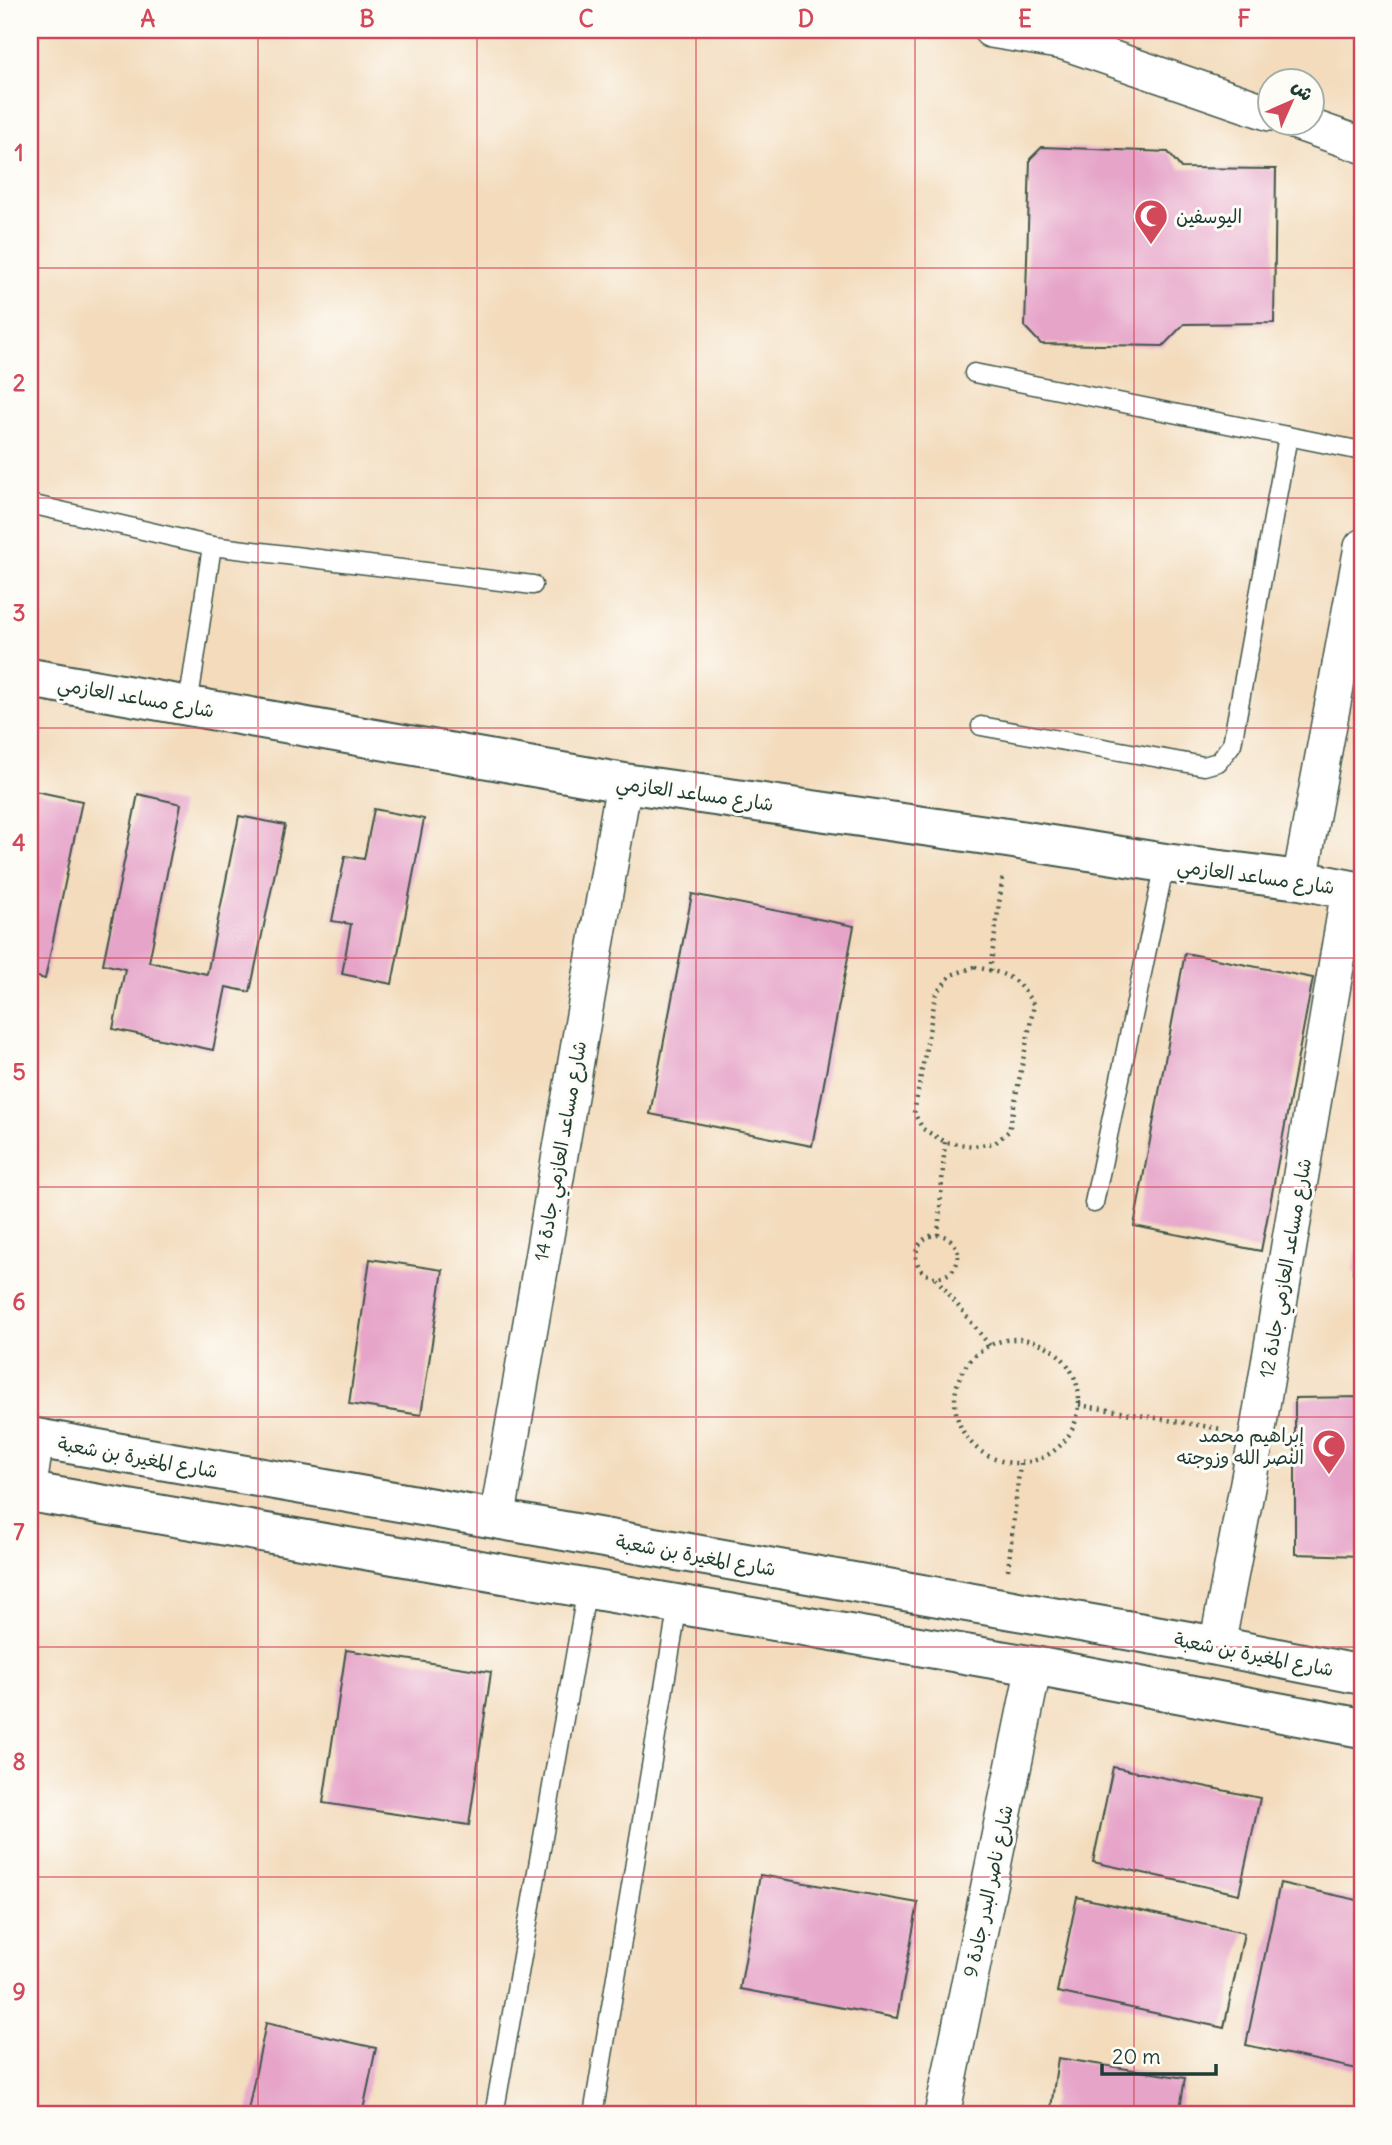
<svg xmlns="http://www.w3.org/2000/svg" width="1392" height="2145" font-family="Delius,'Playpen Sans Arabic',sans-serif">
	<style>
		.building { fill: #e6a4c9 }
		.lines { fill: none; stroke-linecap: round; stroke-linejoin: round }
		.lane-casing { stroke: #3f5548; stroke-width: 21 }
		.street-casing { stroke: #3f5548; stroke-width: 38 }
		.secondary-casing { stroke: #3f5548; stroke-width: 42 }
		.path { stroke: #3f5548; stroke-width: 4.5; stroke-dasharray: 2 5; stroke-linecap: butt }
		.lane { stroke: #fff; stroke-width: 18 }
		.street { stroke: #fff; stroke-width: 35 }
		.secondary { stroke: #fff; stroke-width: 38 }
		.grid { fill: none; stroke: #d1495b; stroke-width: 2; stroke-opacity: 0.55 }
		.labels { text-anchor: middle; stroke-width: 6; stroke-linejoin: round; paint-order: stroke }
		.poi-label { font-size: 19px; fill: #1f3d34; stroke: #fdfcf7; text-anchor: start }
		.street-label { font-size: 19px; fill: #1f3d34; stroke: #fdfcf7 }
		.neatline { fill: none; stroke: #d1495b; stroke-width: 2.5 }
		.grid-label { font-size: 23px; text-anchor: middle; font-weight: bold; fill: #d1495b }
	</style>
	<rect width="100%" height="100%" fill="#fdfcf7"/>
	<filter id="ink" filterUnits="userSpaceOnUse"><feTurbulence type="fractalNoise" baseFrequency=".0143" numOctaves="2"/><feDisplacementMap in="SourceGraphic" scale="14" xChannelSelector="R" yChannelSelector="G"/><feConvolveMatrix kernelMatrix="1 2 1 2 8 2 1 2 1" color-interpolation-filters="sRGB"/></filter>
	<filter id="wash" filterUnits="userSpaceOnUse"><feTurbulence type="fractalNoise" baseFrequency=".00686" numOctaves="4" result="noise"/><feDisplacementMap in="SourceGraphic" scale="28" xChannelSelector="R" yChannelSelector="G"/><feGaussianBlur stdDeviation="1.57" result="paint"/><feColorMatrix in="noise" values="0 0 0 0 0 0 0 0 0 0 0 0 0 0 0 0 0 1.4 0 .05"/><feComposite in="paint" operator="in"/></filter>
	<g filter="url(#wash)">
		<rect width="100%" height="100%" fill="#f3dbbc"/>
		<g id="blocks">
			<!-- building -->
			<g class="building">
				<path d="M1042,147l126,5 13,16 95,1 -2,154 -90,1 -21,22 -122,-2 -16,-17 5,-168z"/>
				<path d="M30,790l52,11 -37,178 -15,-4z"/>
				<path d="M138,794l43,10 -32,158 58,12 32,-158 46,9 -35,167 -24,-5 -13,63 -100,-21 12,-60 -22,-5z"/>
				<path d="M374,809l50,10 -32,165 -50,-10 9,-50 -19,-3 13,-65 19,3z"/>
				<path d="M692,894l162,32 -42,220 -162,-32z"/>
				<path d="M1185,953l128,25 -52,273 -127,-25z"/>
				<path d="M1361,1229h1v45l-9,-2z"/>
				<path d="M370,1259l73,11 -22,145 -72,-11z"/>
				<path d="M1362,1397v159l-67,-2v-156z"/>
				<path d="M346,1650l145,22 -22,153 -146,-22z"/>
				<path d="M1113,1767l147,31 -21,96 -146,-32z"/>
				<path d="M760,1875l158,28 -21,115 -157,-29z"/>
				<path d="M1280,1883l82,18v169l-116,-25z"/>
				<path d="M1077,1897l167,36 -20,95 -167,-36z"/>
				<path d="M266,2023l110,25 -14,67h-115z"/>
				<path d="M1058,2058l127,20 -6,37h-129z"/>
			</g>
		</g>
	</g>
	<g filter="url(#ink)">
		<use href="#blocks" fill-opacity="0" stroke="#3f5548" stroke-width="2"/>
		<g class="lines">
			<!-- lane casing -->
			<g class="lane-casing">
				<g id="lane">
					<path d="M974,373l388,78"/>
					<path d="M30,504l182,42 321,39"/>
					<path d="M188,706l24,-160"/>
					<path d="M981,726l223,40 14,-4 14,-18 56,-308"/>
					<path d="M1094,1203l71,-340"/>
					<path d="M494,2115l93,-527"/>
					<path d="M593,2115l85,-511"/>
				</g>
			</g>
			<!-- street casing -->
			<g class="street-casing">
				<g id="street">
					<path d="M991,30l73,12 206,71"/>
					<path d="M1296,122l66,23"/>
					<path d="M1300,880l62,-333"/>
					<path d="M30,1479l6,-40"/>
					<path d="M497,1520l127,-737"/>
					<path d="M1217,1646l40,-211 92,-545"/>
					<path d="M942,2115l92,-449"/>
				</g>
			</g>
			<!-- secondary casing -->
			<g class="secondary-casing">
				<g id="secondary">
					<path d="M30,678l594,105 383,55 158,25 135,17 62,12"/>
					<path d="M30,1437l1187,209 145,29"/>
					<path d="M30,1492l1004,174 328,62"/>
				</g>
			</g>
			<!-- path -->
			<g class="path">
				<path d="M975,967c33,7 40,9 59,38l-25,126 -14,12 -22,3 -28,-4 -22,-13 -9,-16 22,-119 15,-19z"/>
				<path d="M990,971l13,-97"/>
				<circle cx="937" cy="1256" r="21"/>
				<path d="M938,1235l7,-93"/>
				<path d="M936,1278l54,68"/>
				<circle cx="1017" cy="1401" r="62"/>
				<path d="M1079,1405l142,24"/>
				<path d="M1008,1570l12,-106"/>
			</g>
			<!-- lane -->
			<use href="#lane" class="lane"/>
			<!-- street -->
			<use href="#street" class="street"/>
			<!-- secondary -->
			<use href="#secondary" class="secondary"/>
		</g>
	</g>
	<!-- grid -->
	<path class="grid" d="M258,30v2085M477,30v2085M696,30v2085M915,30v2085M1134,30v2085M30,268h1332M30,498h1332M30,728h1332M30,958h1332M30,1187h1332M30,1417h1332M30,1647h1332M30,1877h1332"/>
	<!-- icons -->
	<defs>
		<g id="mosque-pin" transform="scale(1.75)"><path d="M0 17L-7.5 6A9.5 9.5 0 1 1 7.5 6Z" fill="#d1495b" stroke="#fdfcf7"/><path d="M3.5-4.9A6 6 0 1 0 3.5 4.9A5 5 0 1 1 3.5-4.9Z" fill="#fff"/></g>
	</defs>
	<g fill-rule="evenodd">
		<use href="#mosque-pin" x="1151" y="216"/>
		<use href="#mosque-pin" x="1329" y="1446"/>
	</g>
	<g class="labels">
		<!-- poi labels -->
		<g class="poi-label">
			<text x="1176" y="223">اليوسفين</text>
			<text x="1304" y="1442" text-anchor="end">إبراهيم محمد<tspan x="1304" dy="22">النصر الله وزوجته</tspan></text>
		</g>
		<!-- street labels -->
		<g class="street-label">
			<text transform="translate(136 697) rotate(10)" y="7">شارع مساعد العازمي</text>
			<text transform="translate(695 793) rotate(8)" y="7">شارع مساعد العازمي</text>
			<text transform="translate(1256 876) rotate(8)" y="7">شارع مساعد العازمي</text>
			<text transform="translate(560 1151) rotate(-80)" y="7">شارع مساعد العازمي جادة 14</text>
			<text transform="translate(1285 1268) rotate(-80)" y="7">شارع مساعد العازمي جادة 12</text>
			<text transform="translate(138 1457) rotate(10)" y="7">شارع المغيرة بن شعبة</text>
			<text transform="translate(696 1555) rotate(10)" y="7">شارع المغيرة بن شعبة</text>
			<text transform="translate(1254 1654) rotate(11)" y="7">شارع المغيرة بن شعبة</text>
			<text transform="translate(988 1891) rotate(-78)" y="7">شارع ناصر البدر جادة 9</text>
		</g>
	</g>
	<!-- margin -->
	<rect width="1392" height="2145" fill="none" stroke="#fdfcf7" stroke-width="77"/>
	<!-- north arrow -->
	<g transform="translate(1291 102) rotate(45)"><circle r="33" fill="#fdfcf7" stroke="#a4b0a9" stroke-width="2"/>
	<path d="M0-5L12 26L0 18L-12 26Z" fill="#d1495b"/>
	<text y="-10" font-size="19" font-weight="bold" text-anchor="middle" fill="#1f3d34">ش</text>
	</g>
	<!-- scale -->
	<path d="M1102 2064v10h114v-10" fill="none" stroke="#1f3d34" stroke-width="3.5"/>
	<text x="1112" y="2064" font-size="21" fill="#1f3d34" stroke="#fdfcf7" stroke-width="5" paint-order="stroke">20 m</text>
	<rect x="38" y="38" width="1316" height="2068" class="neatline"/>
	<g class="grid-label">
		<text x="148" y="27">A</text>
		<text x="367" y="27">B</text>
		<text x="586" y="27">C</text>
		<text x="806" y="27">D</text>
		<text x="1025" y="27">E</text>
		<text x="1244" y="27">F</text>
		<text x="19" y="161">1</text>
		<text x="19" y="391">2</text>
		<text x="19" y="621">3</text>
		<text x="19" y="851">4</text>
		<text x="19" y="1080">5</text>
		<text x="19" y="1310">6</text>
		<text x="19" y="1540">7</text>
		<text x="19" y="1770">8</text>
		<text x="19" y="2000">9</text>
	</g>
</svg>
